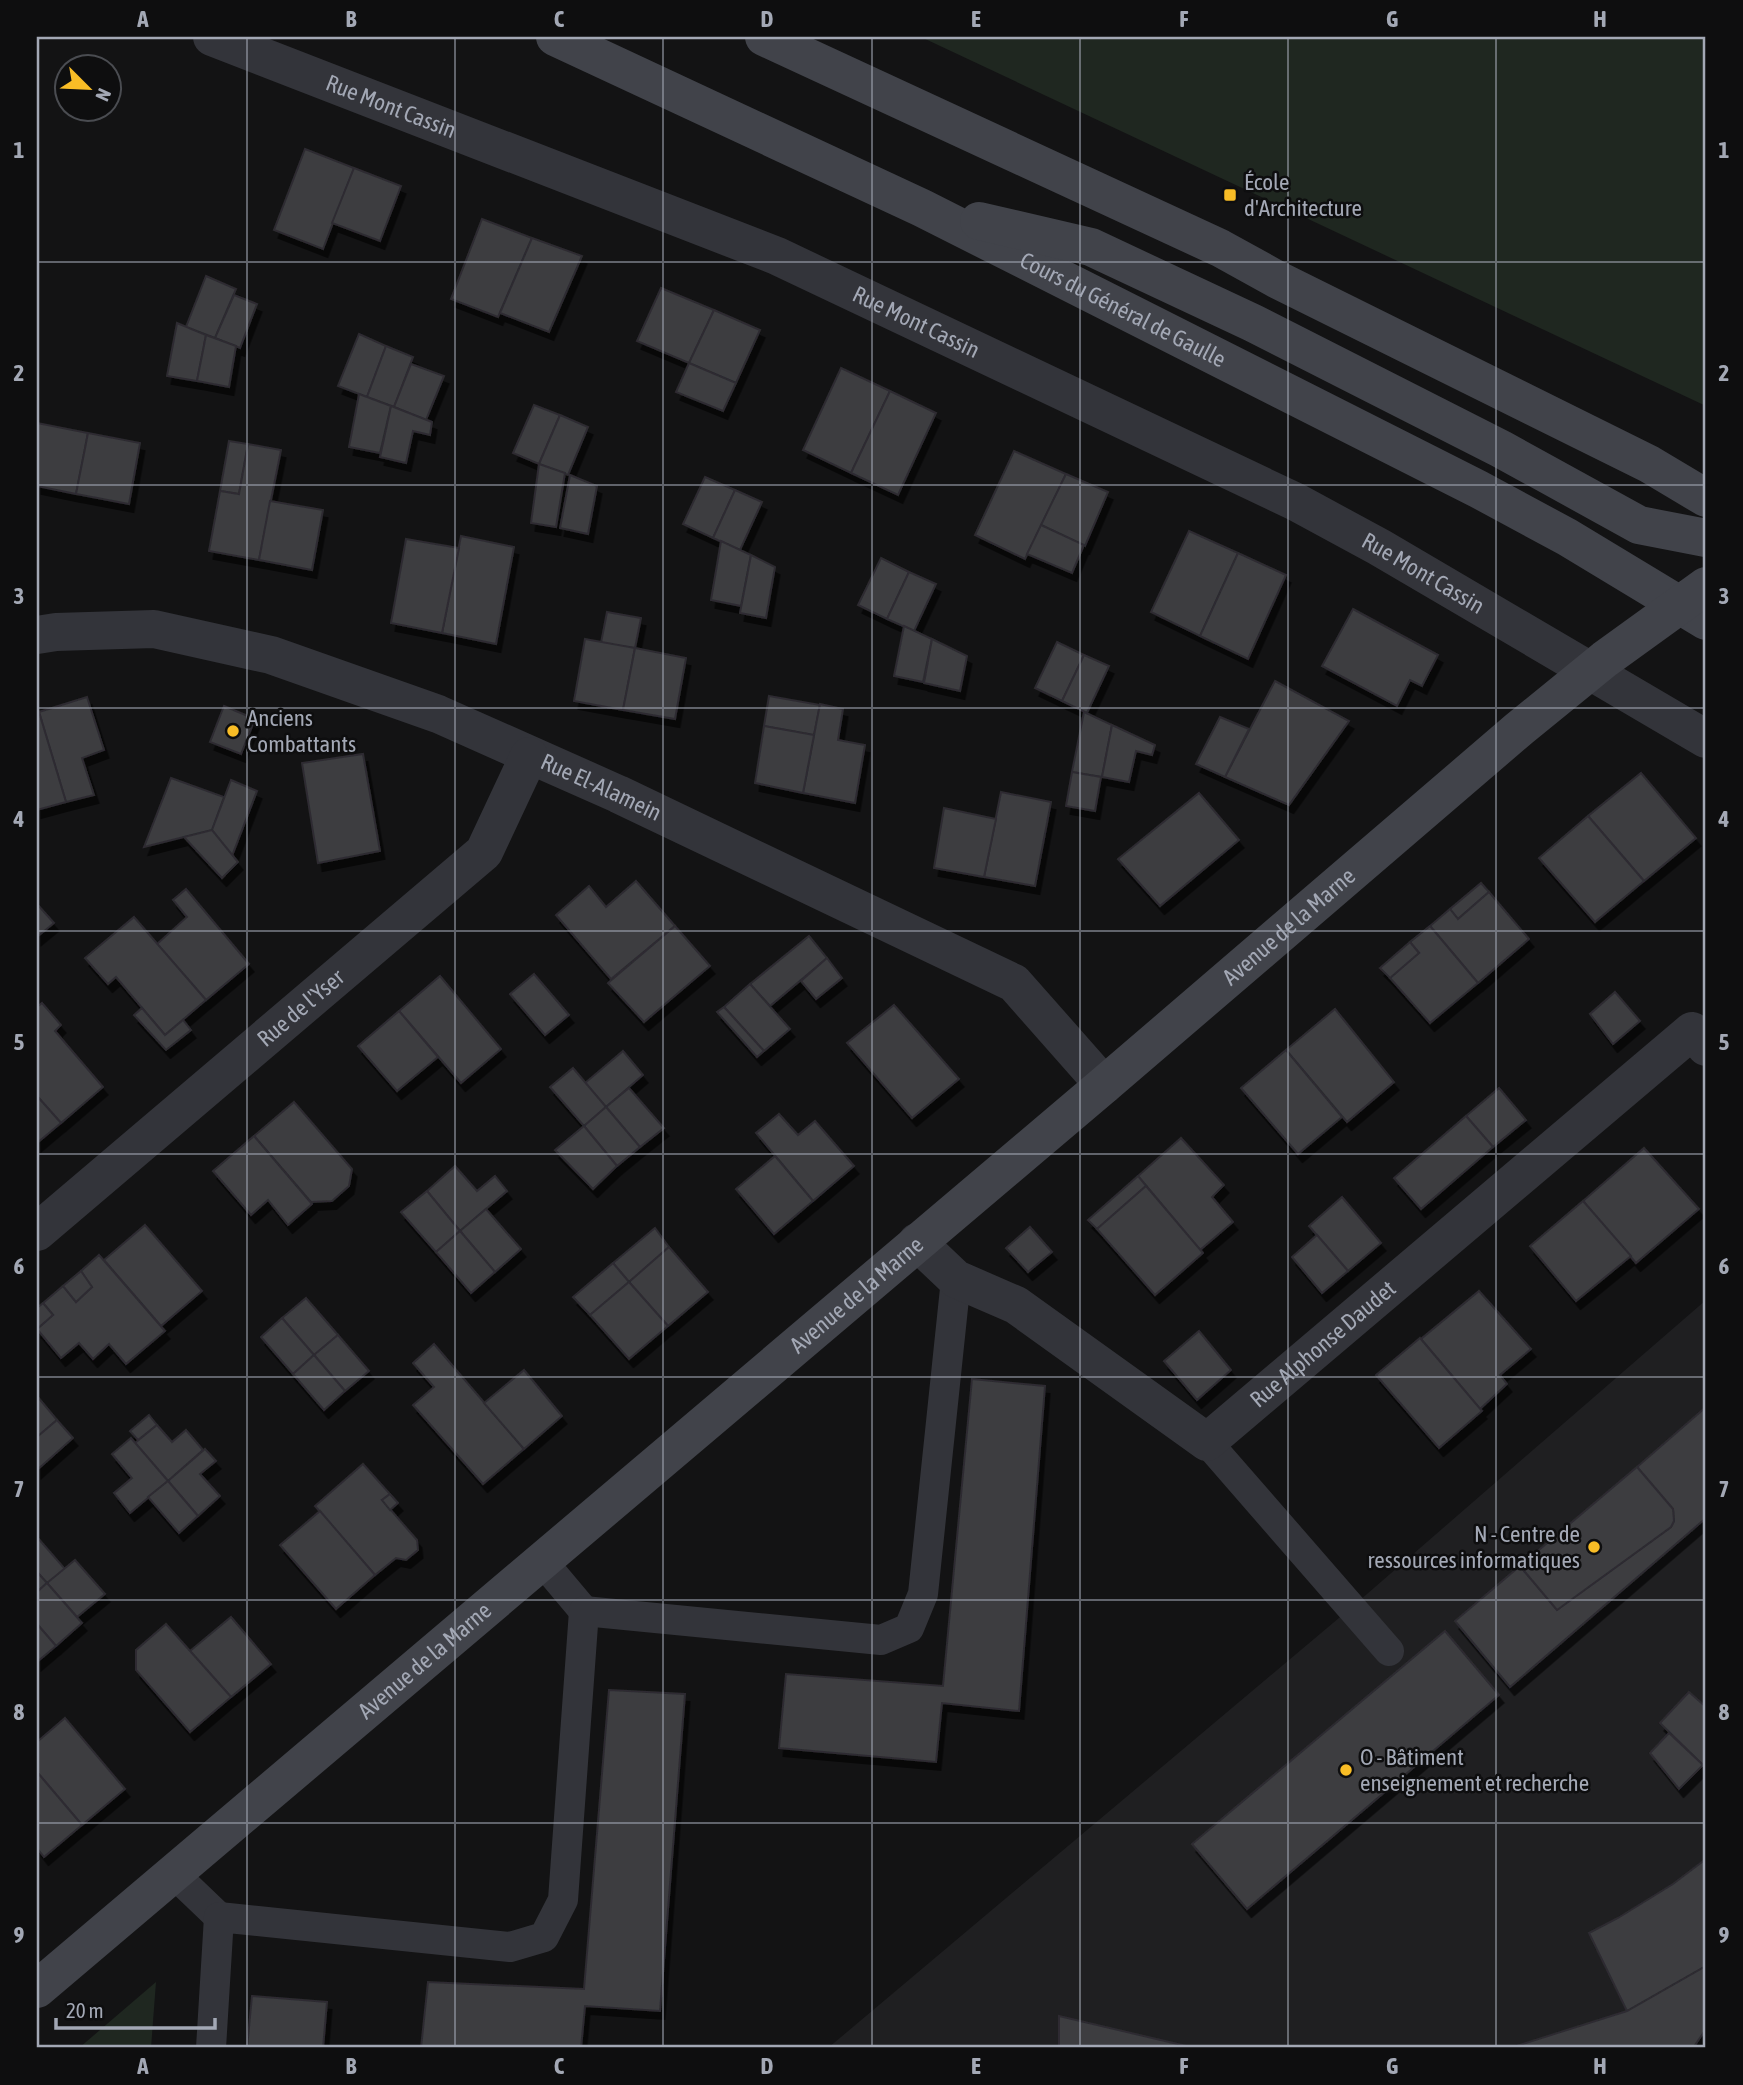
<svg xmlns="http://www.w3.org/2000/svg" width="1743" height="2085" font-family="'Asap Condensed',sans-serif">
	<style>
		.built { fill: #1f1f21 }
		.green { fill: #1f2720 }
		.building { fill: #3c3d41; stroke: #2d2c30; stroke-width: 2; filter: url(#shadow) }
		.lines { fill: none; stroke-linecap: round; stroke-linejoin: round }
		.lane { stroke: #33343a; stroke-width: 30 }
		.street { stroke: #33343a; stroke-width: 38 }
		.secondary { stroke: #41434a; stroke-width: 38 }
		.grid { fill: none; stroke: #a3a8b5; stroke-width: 2; stroke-opacity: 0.55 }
		.poi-dot { fill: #f9bd26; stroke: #0e0e0f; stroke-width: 2.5 }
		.labels { text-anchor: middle; stroke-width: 5; stroke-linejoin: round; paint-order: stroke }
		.street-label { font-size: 23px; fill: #a3a8b5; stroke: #0e0e0f }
		.poi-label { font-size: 23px; fill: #a3a8b5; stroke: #0e0e0f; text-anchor: start }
		.neatline { fill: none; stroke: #a3a8b5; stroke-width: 2.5 }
		.grid-label { font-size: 23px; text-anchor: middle; font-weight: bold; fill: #a3a8b5 }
	</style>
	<defs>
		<filter id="shadow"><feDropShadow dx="4.5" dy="8" stdDeviation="0" flood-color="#0009"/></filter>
	</defs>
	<rect width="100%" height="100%" fill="#131314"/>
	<!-- built -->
	<path class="built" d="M1706,1300v748h-878l524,-441z"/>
	<!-- green -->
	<g class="green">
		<path d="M921,37h785v369z"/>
		<path d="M156,1982l-5,66h-72z"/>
	</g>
	<!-- building -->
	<g class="building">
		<path d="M305,149l49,19 -31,81 -49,-19z"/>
		<path d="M354,168l47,18 -21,55 -48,-18z"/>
		<path d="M482,219l50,19 -34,79 -47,-18z"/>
		<path d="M532,238l50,18 -33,76 -49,-19z"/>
		<path d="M206,276l30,13 -21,49 -29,-11z"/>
		<path d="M661,288l53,22 -25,53 -52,-22z"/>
		<path d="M234,295l23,9 -17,44 -25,-10z"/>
		<path d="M714,310l46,20 -24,53 -47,-20z"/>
		<path d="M177,323l29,12 -9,46 -30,-5z"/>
		<path d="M359,334l27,12 -19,51 -29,-11z"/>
		<path d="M206,335l30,11 -7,41 -32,-6z"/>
		<path d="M386,346l27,11 -19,50 -27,-10z"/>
		<path d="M689,363l47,20 -13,28 -47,-19z"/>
		<path d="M411,364l33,12 -18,44 -32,-13z"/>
		<path d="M841,368l49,23 -39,82 -48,-23z"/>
		<path d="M890,391l46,22 -38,82 -47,-22z"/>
		<path d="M359,394l32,12 -11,47 -31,-6z"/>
		<path d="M534,405l26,10 -21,49 -26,-11z"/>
		<path d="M391,406l41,16 -2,13 -17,-4 -7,32 -26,-6z"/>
		<path d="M560,415l28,12 -20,48 -29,-11z"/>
		<path d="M37,423l51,10 -12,61 -39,-8z"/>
		<path d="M88,433l52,10 -11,61 -53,-10z"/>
		<path d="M229,441l19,3 -9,50 -19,-3z"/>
		<path d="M248,444l33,6 -22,110 -50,-9 11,-60 19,3z"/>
		<path d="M1014,451l52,23 -41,85 -50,-24z"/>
		<path d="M539,464l26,9 -9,54 -25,-4z"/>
		<path d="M1066,474l42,18 -23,54 -44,-21z"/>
		<path d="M570,475l27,11 -9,48 -28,-6z"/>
		<path d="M705,477l30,13 -22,48 -30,-14z"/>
		<path d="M735,490l27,12 -22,48 -27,-12z"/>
		<path d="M270,501l53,9 -11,60 -53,-10z"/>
		<path d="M1041,525l43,20 -12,28 -45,-19z"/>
		<path d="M1189,531l49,22 -38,83 -49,-24z"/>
		<path d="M461,536l53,11 -18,97 -54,-11z"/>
		<path d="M406,539l53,9 -17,85 -51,-10z"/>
		<path d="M721,541l30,14 -10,51 -30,-6z"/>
		<path d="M1238,553l48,22 -38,84 -48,-23z"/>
		<path d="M751,555l24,12 -9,51 -26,-5z"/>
		<path d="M881,558l28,14 -22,47 -29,-14z"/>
		<path d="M909,572l27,12 -22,47 -27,-12z"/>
		<path d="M1353,609l85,46 -16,31 -12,-6 -13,26 -75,-40z"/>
		<path d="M607,612l34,6 -6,30 -34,-5z"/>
		<path d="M904,626l28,13 -9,43 -29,-6z"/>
		<path d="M585,639l50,9 -12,62 -49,-9z"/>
		<path d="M932,639l35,17 -7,35 -36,-8z"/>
		<path d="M1057,642l27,13 -22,46 -27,-13z"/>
		<path d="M635,648l51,10 -11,61 -52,-9z"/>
		<path d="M1084,655l25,11 -22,47 -25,-12z"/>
		<path d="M1275,681l74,40 -60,84 -64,-28z"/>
		<path d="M769,696l51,9 -6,30 -50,-9z"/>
		<path d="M87,697l17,53 -22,8 12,37 -28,7 -27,-90z"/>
		<path d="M820,704l23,5 -5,31 27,5 -10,58 -52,-10z"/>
		<path d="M224,706l31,13 -14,35 -31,-12z"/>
		<path d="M39,712l27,90 -29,8v-97z"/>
		<path d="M1084,712l28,13 -10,52 -30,-5z"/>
		<path d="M1220,717l29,12 -24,48 -29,-13z"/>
		<path d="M1112,725l43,20 -3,10 -16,-4 -7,31 -27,-5z"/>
		<path d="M764,726l50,9 -11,58 -48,-10z"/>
		<path d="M363,754l17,97 -62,12 -16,-100z"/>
		<path d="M1072,772l29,5 -6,34 -29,-5z"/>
		<path d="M1641,773l55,65 -52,43 -56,-65z"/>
		<path d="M171,778l53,19 -12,33 -68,17z"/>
		<path d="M231,780l26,11 -25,65 -20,-26z"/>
		<path d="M1001,792l50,10 -16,84 -51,-9z"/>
		<path d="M1199,793l40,47 -79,66 -42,-47z"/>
		<path d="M944,808l52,11 -12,58 -50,-9z"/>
		<path d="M1588,816l56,65 -49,41 -56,-64z"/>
		<path d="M212,830l26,32 -16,16 -38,-41z"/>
		<path d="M636,881l39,45 -64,53 -55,-64 33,-29 17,21z"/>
		<path d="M1481,883l8,9 -31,27 -8,-10z"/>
		<path d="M186,889l63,75 -43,36 -49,-56 30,-27 -14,-17z"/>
		<path d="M1489,892l40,47 -51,44 -48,-57 20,-17 8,10z"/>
		<path d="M37,904l17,19 -17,14z"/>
		<path d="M134,917l72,83 -41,35 -49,-58 -8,7 -23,-26z"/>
		<path d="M675,926l35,40 -66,56 -36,-39z"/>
		<path d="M1430,926l48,57 -48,40 -40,-45 29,-25 -9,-11z"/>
		<path d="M809,936l18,22 -57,48 -20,-22z"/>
		<path d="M1410,942l9,11 -29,25 -10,-10z"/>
		<path d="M827,958l15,20 -26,21 -15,-18z"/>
		<path d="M534,974l35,41 -24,20 -35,-41z"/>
		<path d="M440,976l61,73 -40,34 -62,-72z"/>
		<path d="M750,984l40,45 -26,22 -40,-44z"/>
		<path d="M1615,992l25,29 -27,23 -23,-30z"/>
		<path d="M42,1003l19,22 -6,6 48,56 -42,36 -24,-27v-89z"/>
		<path d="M894,1005l65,74 -47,39 -65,-75z"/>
		<path d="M724,1007l40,44 -7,6 -40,-45z"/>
		<path d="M142,1008l23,27 18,-15 8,10 -25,20 -32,-35z"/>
		<path d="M1335,1009l59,73 -47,40 -61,-72z"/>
		<path d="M399,1011l39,46 -41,34 -39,-45z"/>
		<path d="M1286,1050l56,67 -44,37 -57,-66z"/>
		<path d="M623,1051l20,24 -37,32 -21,-24z"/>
		<path d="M573,1068l33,39 -22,19 -34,-39z"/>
		<path d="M629,1088l35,40 -24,19 -34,-40z"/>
		<path d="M1499,1088l27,32 -33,27 -27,-31z"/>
		<path d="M37,1096l24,27 -24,20z"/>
		<path d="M294,1102l58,67 -3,17 -17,15 -21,1 -57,-66z"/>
		<path d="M606,1107l34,40 -23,19 -33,-40z"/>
		<path d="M779,1114l19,21 17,-14 39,45 -41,35 -57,-68z"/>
		<path d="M1466,1116l27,31 -72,62 -27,-31z"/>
		<path d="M584,1126l33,40 -24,23 -38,-39z"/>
		<path d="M254,1136l58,68 -24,21 -20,-25 -17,15 -38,-44z"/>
		<path d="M1181,1138l43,47 -12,12 21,25 -33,28 -62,-74z"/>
		<path d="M1644,1148l55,61 -63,54 -53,-62z"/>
		<path d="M775,1156l38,45 -39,33 -38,-45z"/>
		<path d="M455,1166l22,25 18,-15 12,15 -47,40 -33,-40z"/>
		<path d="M1138,1176l8,10 -49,43 -9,-9z"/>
		<path d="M1146,1186l57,67 -48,42 -58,-66z"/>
		<path d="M427,1191l33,40 -24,21 -35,-40z"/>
		<path d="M1342,1197l39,46 -33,28 -39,-45z"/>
		<path d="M1583,1201l48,55 -55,45 -46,-55z"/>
		<path d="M486,1209l35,40 -26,23 -35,-41z"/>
		<path d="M145,1225l57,66 -41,35 -57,-66z"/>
		<path d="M1030,1227l22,25 -24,20 -22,-24z"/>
		<path d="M655,1228l14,19 -40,35 -16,-19z"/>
		<path d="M460,1231l35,41 -24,21 -35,-41z"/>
		<path d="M1317,1235l31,36 -26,22 -30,-36z"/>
		<path d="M669,1247l39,45 -40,34 -39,-44z"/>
		<path d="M99,1255l66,76 -39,33 -17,-20 -16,15 -14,-16 -18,15 -24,-29 16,-14 -10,-12 20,-17 13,16 16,-15 -11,-16z"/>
		<path d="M613,1263l16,19 -39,33 -17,-18z"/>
		<path d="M81,1271l11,16 -16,15 -13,-16z"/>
		<path d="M629,1282l39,44 -39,33 -39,-44z"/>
		<path d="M1479,1291l52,58 -31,26 7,9 -27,25 -59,-70z"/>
		<path d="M306,1298l32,37 -24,20 -32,-37z"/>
		<path d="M43,1303l10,12 -16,14v-21z"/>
		<path d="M282,1318l32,37 -21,19 -32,-37z"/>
		<path d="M1199,1331l32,39 -34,30 -33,-39z"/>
		<path d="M338,1335l31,36 -24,20 -31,-36z"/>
		<path d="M1420,1338l62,73 -43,37 -63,-73z"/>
		<path d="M434,1344l90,105 -41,35 -70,-79 21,-18 -21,-24z"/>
		<path d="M314,1355l31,36 -21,19 -31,-36z"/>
		<path d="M524,1370l38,46 -38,33 -40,-46z"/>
		<path d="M972,1379l73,7 -26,325 -77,-8 -6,59 -157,-14 7,-74 157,12z"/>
		<path d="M37,1396l20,24 -20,17z"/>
		<path d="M1706,1407v111l-196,169 -55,-66 65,-55 37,44 114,-83 3,-6 -1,-12 -36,-42z"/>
		<path d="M149,1415l8,10 -19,15 -8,-9z"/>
		<path d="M57,1420l16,18 -36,32v-33z"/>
		<path d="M157,1425l15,17 14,-12 17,20 -35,31 -33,-38z"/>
		<path d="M131,1438l37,43 -38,32 -16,-20 18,-15 -20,-24z"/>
		<path d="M205,1449l11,12 -16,13 20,22 -22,20 -30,-35z"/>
		<path d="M363,1464l27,30 -8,6 35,40 1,10 -12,10 -10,-2 -21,17 -60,-69z"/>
		<path d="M1637,1467l36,42 1,12 -3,6 -114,83 -37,-44z"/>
		<path d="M168,1481l30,35 -19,17 -31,-36z"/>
		<path d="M390,1494l8,9 -8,7 -8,-10z"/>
		<path d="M320,1511l55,64 -39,34 -56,-64z"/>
		<path d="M37,1537l28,32 -18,14 -10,-11z"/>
		<path d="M75,1560l30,34 -28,23 -30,-34z"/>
		<path d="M37,1572l10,11 -10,9z"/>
		<path d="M47,1583l35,40 -26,23 -19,-22v-32z"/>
		<path d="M231,1617l40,47 -40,33 -41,-46z"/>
		<path d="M37,1624l19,22 -19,16z"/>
		<path d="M166,1624l65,73 -41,35 -54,-62v-20z"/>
		<path d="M1445,1631l54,64 -252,214 -55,-65z"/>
		<path d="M609,1690l76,4 -25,317 -75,-5 -4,42h-160l7,-66 156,7z"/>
		<path d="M1689,1692l17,15v55l-3,3 -43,-42z"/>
		<path d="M65,1718l60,71 -43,36 -45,-53v-30z"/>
		<path d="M1669,1733l34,32 -24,24 -29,-36z"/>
		<path d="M37,1772l45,53 -38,32 -7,-9z"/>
		<path d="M1706,1859v107l-79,45 -38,-78 29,-15 55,-34z"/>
		<path d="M1706,1966v63l-13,19h-183l117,-37z"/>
		<path d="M252,1996l75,6 -4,46h-76z"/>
		<path d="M1059,2016l127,30 -1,2h-126z"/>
	</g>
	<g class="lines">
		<!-- lane -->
		<g class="lane">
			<path d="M1207,1442l182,209"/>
			<path d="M542,1561l42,50"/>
			<path d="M173,1873l46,44"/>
			<path d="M211,2048l8,-131 291,30 34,-10 19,-37 21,-289 297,29 28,-12 14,-34 33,-315"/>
		</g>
		<!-- street -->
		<g class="street">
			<path id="s1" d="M212,37l565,219 519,246 83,45 327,192"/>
			<path id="s2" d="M37,635l19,-3 98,-3 117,26 167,59 180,80 396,189 90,102"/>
			<path id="s3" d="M37,1232l447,-380 45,-96"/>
			<path id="s4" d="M917,1242l39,37 60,26 191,137 485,-411 14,16"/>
		</g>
		<!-- secondary -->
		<g class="secondary">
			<path id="s5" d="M555,37l367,171 556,281 89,48 139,84"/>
			<path d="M764,37l456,211 56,31 373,185 57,34"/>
			<path d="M979,221l112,26 162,76 248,126 138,76 67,13"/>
			<path id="s6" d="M37,1989l1067,-904 415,-356 86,-70 101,-73"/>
		</g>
	</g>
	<!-- grid -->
	<path class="grid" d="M247,37v2011M455,37v2011M663,37v2011M872,37v2011M1080,37v2011M1288,37v2011M1496,37v2011M37,262h1669M37,485h1669M37,708h1669M37,931h1669M37,1154h1669M37,1377h1669M37,1600h1669M37,1823h1669"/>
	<!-- markers -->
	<g class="poi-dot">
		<rect x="1223" y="188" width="14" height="14" rx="3.5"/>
		<circle cx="233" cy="731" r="7"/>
		<circle cx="1594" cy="1547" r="7"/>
		<circle cx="1346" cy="1770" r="7"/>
	</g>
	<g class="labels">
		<!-- street labels -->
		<g class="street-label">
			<text dy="8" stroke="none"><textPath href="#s1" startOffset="192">Rue Mont Cassin</textPath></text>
			<text dy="8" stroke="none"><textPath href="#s5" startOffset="630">Cours du Général de Gaulle</textPath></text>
			<text dy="8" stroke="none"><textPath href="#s1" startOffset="760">Rue Mont Cassin</textPath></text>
			<text dy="8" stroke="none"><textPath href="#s1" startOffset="1326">Rue Mont Cassin</textPath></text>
			<text dy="8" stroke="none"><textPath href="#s2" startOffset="593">Rue El-Alamein</textPath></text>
			<text dy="8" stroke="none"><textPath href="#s6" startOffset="1642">Avenue de la Marne</textPath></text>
			<text dy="8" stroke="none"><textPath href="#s3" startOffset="346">Rue de l'Yser</textPath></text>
			<text dy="8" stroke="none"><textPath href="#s6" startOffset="1074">Avenue de la Marne</textPath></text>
			<text dy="8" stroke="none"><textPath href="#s4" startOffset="506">Rue Alphonse Daudet</textPath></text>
			<text dy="8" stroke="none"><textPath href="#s6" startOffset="508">Avenue de la Marne</textPath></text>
		</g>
		<!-- poi labels -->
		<g class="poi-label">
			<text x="1244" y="190">École<tspan x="1244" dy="26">d'Architecture</tspan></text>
			<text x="247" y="726">Anciens<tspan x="247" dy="26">Combattants</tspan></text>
			<text x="1580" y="1542" text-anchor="end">N - Centre de<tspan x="1580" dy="26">ressources informatiques</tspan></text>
			<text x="1360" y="1765">O - Bâtiment<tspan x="1360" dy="26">enseignement et recherche</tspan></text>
		</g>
	</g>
	<!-- border -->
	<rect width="1743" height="2085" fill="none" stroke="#0e0e0f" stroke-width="77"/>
	<!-- north arrow -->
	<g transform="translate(88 88) rotate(114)"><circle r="33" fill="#0e0e0f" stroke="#4a4c51" stroke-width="2"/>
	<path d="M0-5L12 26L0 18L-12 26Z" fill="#f9bd26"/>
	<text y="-10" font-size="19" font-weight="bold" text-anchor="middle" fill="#a3a8b5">N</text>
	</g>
	<!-- scale -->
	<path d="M56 2018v10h159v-10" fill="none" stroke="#a3a8b5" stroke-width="3.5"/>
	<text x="66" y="2018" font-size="21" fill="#a3a8b5" stroke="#0e0e0f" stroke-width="5" paint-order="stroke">20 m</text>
	<rect x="38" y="38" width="1666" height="2008" class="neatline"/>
	<g class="grid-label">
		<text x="143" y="27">A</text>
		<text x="351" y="27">B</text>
		<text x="559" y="27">C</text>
		<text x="767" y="27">D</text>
		<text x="976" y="27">E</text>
		<text x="1184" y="27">F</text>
		<text x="1392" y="27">G</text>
		<text x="1600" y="27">H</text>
		<text x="19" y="158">1</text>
		<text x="1724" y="158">1</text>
		<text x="19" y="381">2</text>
		<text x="1724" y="381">2</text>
		<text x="19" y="604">3</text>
		<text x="1724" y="604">3</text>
		<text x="19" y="827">4</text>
		<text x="1724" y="827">4</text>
		<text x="19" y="1050">5</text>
		<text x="1724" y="1050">5</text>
		<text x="19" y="1274">6</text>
		<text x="1724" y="1274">6</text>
		<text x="19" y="1497">7</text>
		<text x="1724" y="1497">7</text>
		<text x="19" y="1720">8</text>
		<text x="1724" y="1720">8</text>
		<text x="19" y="1943">9</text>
		<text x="1724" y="1943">9</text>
		<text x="143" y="2074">A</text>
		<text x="351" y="2074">B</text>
		<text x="559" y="2074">C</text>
		<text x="767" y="2074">D</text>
		<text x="976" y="2074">E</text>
		<text x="1184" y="2074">F</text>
		<text x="1392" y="2074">G</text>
		<text x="1600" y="2074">H</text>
	</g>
</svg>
